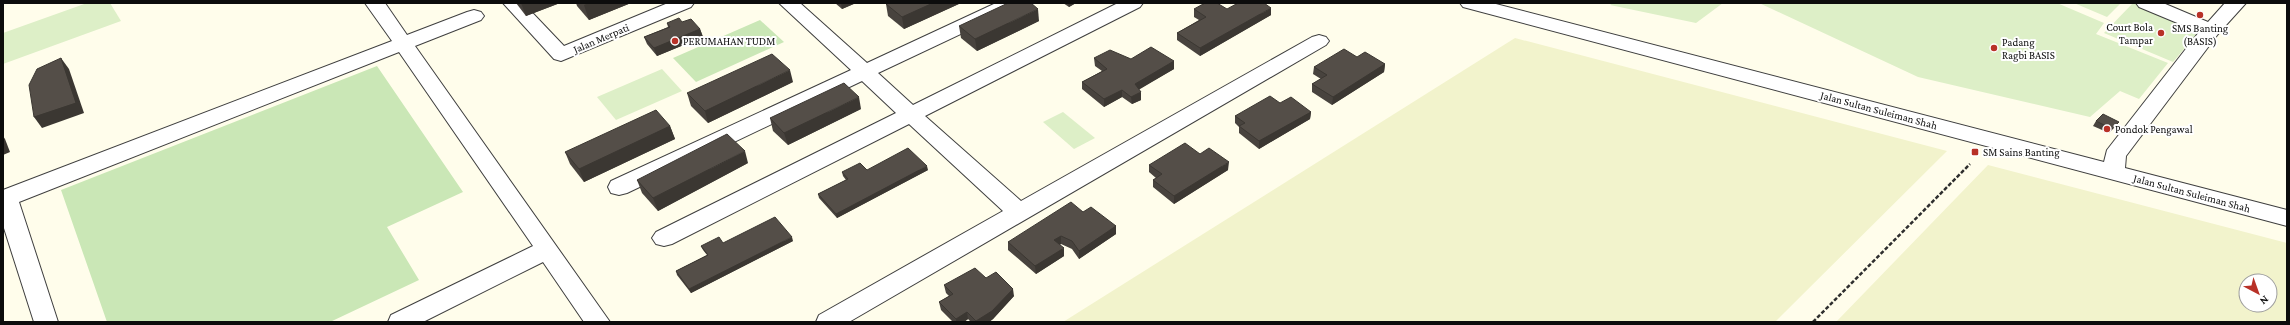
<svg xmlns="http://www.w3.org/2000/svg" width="2290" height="325" font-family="'Crimson Pro',serif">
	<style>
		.farmland { fill: #f2f3cc; fill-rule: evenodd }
		.green { fill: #cae7b6 }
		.pitch { fill: #ddefc7 }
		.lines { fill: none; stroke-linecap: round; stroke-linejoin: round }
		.minor-casing { stroke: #3f3f3f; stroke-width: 2 }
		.path { stroke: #2e2e2e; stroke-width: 2.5; stroke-dasharray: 4 2; stroke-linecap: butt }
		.minor { fill: #fff; fill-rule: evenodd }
		.wall { fill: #48433e }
		.shaded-wall { fill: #3b3732 }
		.building { fill: #544e48; stroke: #3b3732 }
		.poi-dot { fill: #b83127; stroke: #fff; stroke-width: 1.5 }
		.labels { text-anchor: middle; stroke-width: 4; stroke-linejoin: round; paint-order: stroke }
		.poi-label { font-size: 11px; fill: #0c0c0c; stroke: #fff; text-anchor: start }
		.street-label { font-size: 11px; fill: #0c0c0c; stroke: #fff }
	</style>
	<rect width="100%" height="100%" fill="#fffdeb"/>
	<!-- farmland -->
	<g class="farmland">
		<path d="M1515,38l432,113 -172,171h-712z"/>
		<path d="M1988,165l299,78v79h-451zM2246,281h24v24h-24z"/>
	</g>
	<!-- green -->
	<g class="green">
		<path d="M760,20l24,22 -88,40 -23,-24z"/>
		<path d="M377,66l86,126 -76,35 32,53 -89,42h-223l-46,-132z"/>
	</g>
	<!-- pitch -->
	<g class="pitch">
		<path d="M87,3h23l11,18 -118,43v-31z"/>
		<path d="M1613,3h110l-27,20 -86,-18z"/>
		<path d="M1759,3h298l47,20 -8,11 72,29 -29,36 -19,-8 -30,26 -172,-40z"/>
		<path d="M2074,3h47l-14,14z"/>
		<path d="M2133,3h4l64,26 -28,33 -69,-29z"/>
		<path d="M662,69l20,22 -66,29 -19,-23z"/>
		<path d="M1063,112l32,26 -21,11 -31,-27z"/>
	</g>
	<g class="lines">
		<!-- minor casing -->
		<g class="minor-casing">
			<g id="minor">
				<path d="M365,3h20l22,32 60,-23 7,-2 7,2 3,4 -3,4 -66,26 195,276h-26l-41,-60 -120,60h-35l3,-7 142,-69 -134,-194 -380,150 39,120h-24l-31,-97v-35l389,-149z"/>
				<path d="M503,3h20l41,43 104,-43h26l-3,4 -130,54 -7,-2z"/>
				<path d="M779,3h21l67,60 129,-60h25l-3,4 -140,66 35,32 205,-102h25l-3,4 -215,109 96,85 291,-164 7,-2 7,2 3,4 -3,4 -477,277h-33l3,-7 184,-104 -94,-87 -237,120 -8,2 -8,-2 -4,-6 4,-6 240,-119 -34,-32 -235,112 -8,2 -8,-2 -3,-6 3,-6 240,-111z"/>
				<path d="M1460,3h32l612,159 3,-12 92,-118 -60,-25 -3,-4h27l45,19 17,-19h21l-28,31 -92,122 -1,12 162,42v16l-824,-219z"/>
			</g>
		</g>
		<!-- path -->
		<path class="path" d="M1813,322l157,-158"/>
		<!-- minor -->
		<use href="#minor" class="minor"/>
	</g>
	<!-- wall -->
	<g class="wall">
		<path d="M516,3h44l-34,13z"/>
		<path d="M576,3h55l-42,17 -12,-14z"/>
		<path d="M835,3h21l-14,6z"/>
		<path d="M888,3h73l-57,26 -16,-13 -2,-12z"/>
		<path d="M1063,3h13l-7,4z"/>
		<path d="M1194,9h33l44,6 -71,41 -23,-16v-7l22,-13 -5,-3z"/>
		<path d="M1039,21l-62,30 -16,-13 -2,-12z"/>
		<path d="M682,22l18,7 3,8 -46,19 -10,-12 -3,-7 24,-10 -1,-4z"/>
		<path d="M1357,57l28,7 -1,8 -52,33 -20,-13v-8l9,-5 -8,-5 1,-7z"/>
		<path d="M1094,58l37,1 43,2v8l-35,20 2,11 -9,4 -10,-7 -18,10 -22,-18v-7l20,-11 -7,-5z"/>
		<path d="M793,82l-85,41 -17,-17 -4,-13z"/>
		<path d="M1280,103l31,9 -1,7 -51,30 -20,-16v-6l-4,-4v-7z"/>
		<path d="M861,109l-73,36 -15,-14 -3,-13z"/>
		<path d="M2096,121l20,5 -7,7 -16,-7z"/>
		<path d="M670,126l5,13 -91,43 -14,-18 -5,-12z"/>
		<path d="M1200,154l28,16 -54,34 -21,-17v-7l3,-2 -7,-6v-7z"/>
		<path d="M748,163l-90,48 -16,-18 -5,-13z"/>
		<path d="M867,170h61l-91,48 -18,-20 -1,-4 28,-14 -3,-4 -1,-4z"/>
		<path d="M1083,212l33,14v8l-37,25 -7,-10 -11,-5h-1l4,12 -28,18 -28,-24v-8z"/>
		<path d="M793,241l-102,52 -14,-18 -1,-4 31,-16 -4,-5 -2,-4 22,-3z"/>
		<path d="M986,278l28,18 -21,23 -4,3h-18l-3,-3 -4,3h-11l-12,-12 -2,-8 10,-6 -3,-3 -2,-8z"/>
	</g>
	<!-- shaded-wall -->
	<g class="shaded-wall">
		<path d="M521,3h39l-34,13z"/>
		<path d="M588,3h43l-42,17 -5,-15z"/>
		<path d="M841,3h15l-14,6z"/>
		<path d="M933,3h28l-57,26 -2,-12z"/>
		<path d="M1068,3h8l-7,4z"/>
		<path d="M1271,8v7l-71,41v-8z"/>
		<path d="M1038,9l1,12 -62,30 -2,-12z"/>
		<path d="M700,29l3,8 -46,19 -3,-8z"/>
		<path d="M61,58l8,11 15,44 -42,15 -8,-11z"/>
		<path d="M1174,61v8l-39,23v-8z"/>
		<path d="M1385,64l-1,8 -52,33 1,-8z"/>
		<path d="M790,70l3,12 -85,41 -3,-12z"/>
		<path d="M1122,90v7l-18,10v-8z"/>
		<path d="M1141,92v8l-9,4 -1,-7z"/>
		<path d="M859,97l2,12 -73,36 -4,-12z"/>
		<path d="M1311,112l-1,7 -51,30v-8z"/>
		<path d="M670,126l5,13 -91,43 -5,-13z"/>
		<path d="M3,136l2,3 5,13 -7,3z"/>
		<path d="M745,151l3,12 -90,48 -5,-13z"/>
		<path d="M1229,162l-1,8 -54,34v-8z"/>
		<path d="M927,166l1,4 -91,48 -1,-4z"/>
		<path d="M1116,226v8l-37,25v-8z"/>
		<path d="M1061,236v8l-6,4 -1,-8z"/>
		<path d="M792,237l1,4 -102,52 -2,-4z"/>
		<path d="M1064,248v8l-28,18 -1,-8z"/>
		<path d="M1013,289l1,7 -21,23 -4,3h-13v-1z"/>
		<path d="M967,312l1,7 -4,3h-8v-3z"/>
	</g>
	<!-- building -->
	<g class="building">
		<path d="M888,3h45l-31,14 -16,-13z"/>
		<path d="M1008,3h23l7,6 -63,30 -16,-13z"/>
		<path d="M1205,3h12l10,6 11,-6h26l7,5 -71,40 -23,-15 29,-16 -12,-8z"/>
		<path d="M679,18l3,4 9,-3 9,10 -46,19 -10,-11 26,-10 -3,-4z"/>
		<path d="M1151,47l23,14 -39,23 6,8 -10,5 -9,-7 -18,9 -22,-17 25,-13 -13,-11 16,-8 21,9z"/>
		<path d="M1344,49l13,8 8,-5 20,12 -52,33 -21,-13 15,-9 -13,-8z"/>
		<path d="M772,54l18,16 -85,41 -18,-18z"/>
		<path d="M61,58l15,45 -42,14 -5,-32 8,-16z"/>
		<path d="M844,83l15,14 -75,36 -14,-15z"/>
		<path d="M1270,96l10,7 11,-6 20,15 -52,29 -20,-15 6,-3 -10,-7z"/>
		<path d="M656,110l14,16 -91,43 -14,-17z"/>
		<path d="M2103,114l16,8 -7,7 -16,-8z"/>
		<path d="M727,134l18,17 -92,47 -16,-18z"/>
		<path d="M1185,143l15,11 9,-6 20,14 -55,34 -21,-16 9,-6 -13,-9z"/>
		<path d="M908,148l19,18 -91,48 -18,-20 30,-15 -6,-7 18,-9 7,7z"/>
		<path d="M1071,202l12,10 8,-5 25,19 -37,25 -7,-10 -11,-5 -7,4 10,8 -29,18 -27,-24z"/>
		<path d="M775,217l17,20 -103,52 -13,-18 32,-16 -7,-9 18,-9 4,6z"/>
		<path d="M975,268l11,10 10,-6 17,17 -21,22 -16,10 -9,-9 -11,7 -17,-17 14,-8 -9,-9z"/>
	</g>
	<!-- markers -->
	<g class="poi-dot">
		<circle cx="2200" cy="15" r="4"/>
		<circle cx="2161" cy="33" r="4"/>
		<circle cx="675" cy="41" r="4"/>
		<circle cx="1994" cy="48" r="4"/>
		<circle cx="2107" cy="129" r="4"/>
		<rect x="1971" y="148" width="8" height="8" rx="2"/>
	</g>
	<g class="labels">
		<!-- poi labels -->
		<g class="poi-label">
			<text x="2153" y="31" text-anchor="end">Court Bola<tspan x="2153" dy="13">Tampar</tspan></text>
			<text x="2200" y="32" text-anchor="middle">SMS Banting<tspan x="2200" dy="13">(BASIS)</tspan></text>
			<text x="683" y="45">PERUMAHAN TUDM</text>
			<text x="2002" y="46">Padang<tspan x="2002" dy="13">Ragbi BASIS</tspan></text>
			<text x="2115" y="133">Pondok Pengawal</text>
			<text x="1983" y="156">SM Sains Banting</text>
		</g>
		<!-- street labels -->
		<g class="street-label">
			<text transform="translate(601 38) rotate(-23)" y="4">Jalan Merpati</text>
			<text transform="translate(1879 110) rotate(15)" y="4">Jalan Sultan Suleiman Shah</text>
			<text transform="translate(2192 193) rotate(15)" y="4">Jalan Sultan Suleiman Shah</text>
		</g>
	</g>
	<!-- border -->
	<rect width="2290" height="325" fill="none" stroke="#0c0c0c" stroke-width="8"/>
	<!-- north arrow -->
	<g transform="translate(2258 293) rotate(139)"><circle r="19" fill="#ffffff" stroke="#9e9e9e"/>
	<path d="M0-3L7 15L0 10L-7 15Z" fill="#b83127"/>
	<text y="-6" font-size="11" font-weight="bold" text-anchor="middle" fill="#0c0c0c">N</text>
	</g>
</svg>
